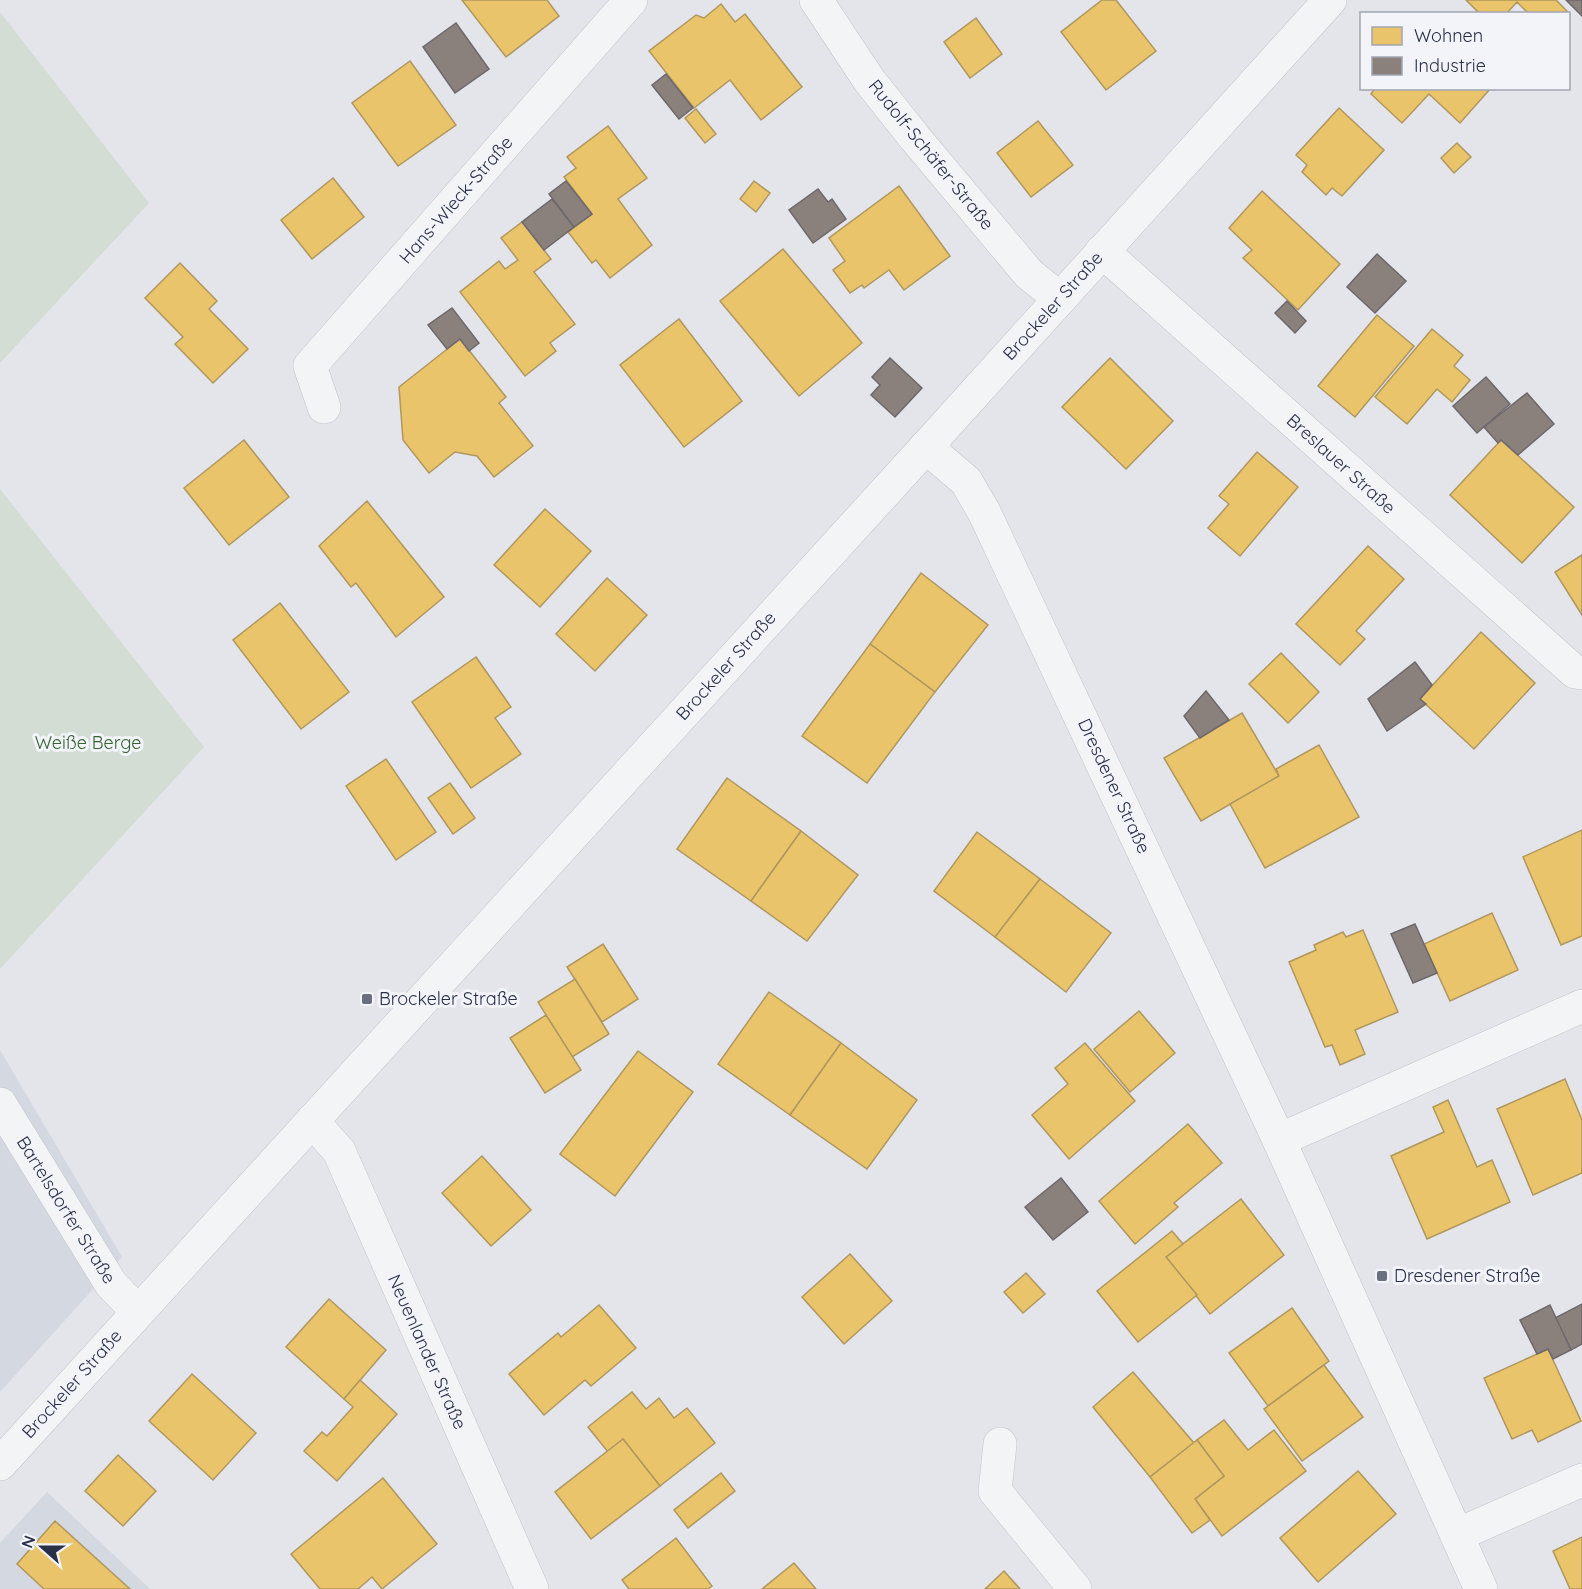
<svg xmlns="http://www.w3.org/2000/svg" width="1582" height="1589" font-family="Quicksand,sans-serif">
	<style>
		.built { fill: #d4d8e0 }
		.green { fill: #d3ddd4 }
		.homes { fill: #e9c46a; stroke: #af975f; stroke-width: 1.5 }
		.industry { fill: #8a817c; stroke: #6d686c; stroke-width: 1.5 }
		.lines { fill: none; stroke-linecap: round; stroke-linejoin: round }
		.street-casing { stroke: #c2c3c8; stroke-width: 34 }
		.street { stroke: #f3f4f6; stroke-width: 33 }
		.poi-dot { fill: #6a6f7f; stroke: #f2f4f9; stroke-width: 2 }
		.labels { text-anchor: middle; stroke-width: 6; stroke-linejoin: round; paint-order: stroke }
		.street-label { font-size: 18px; fill: #282f46; stroke: #f2f4f9 }
		.park-label { font-size: 18px; fill: #376333; stroke: #f2f4f9 }
		.poi-label { font-size: 18px; fill: #282f46; stroke: #f2f4f9; text-anchor: start }
	</style>
	<rect width="100%" height="100%" fill="#e4e5ea"/>
	<!-- built -->
	<g class="built">
		<path d="M0,1050l122,207 -122,135z"/>
		<path d="M47,1492l103,97h-150v-46z"/>
	</g>
	<!-- green -->
	<g class="green">
		<path d="M0,12l149,191 -149,160z"/>
		<path d="M0,489l204,258 -204,222z"/>
	</g>
	<!-- homes -->
	<g class="homes">
		<path d="M462,0h85l12,16 -53,41z"/>
		<path d="M1102,0h14l40,51 -50,39 -45,-58z"/>
		<path d="M1466,0h90l11,11 -2,3h-36l-12,-12 -11,12h-26z"/>
		<path d="M721,4l14,18 10,-8 57,73 -41,33 -31,-40 -36,28 -45,-57 47,-36 8,3z"/>
		<path d="M976,18l26,36 -32,24 -26,-36z"/>
		<path d="M410,61l46,64 -58,41 -46,-63z"/>
		<path d="M1375,88h116l-31,35 -31,-29 -27,29 -31,-29z"/>
		<path d="M1339,108l45,42 -42,46 -10,-8 -6,7 -24,-23 5,-7 -11,-10z"/>
		<path d="M696,109l20,25 -11,9 -20,-25z"/>
		<path d="M1038,121l35,44 -42,32 -34,-44z"/>
		<path d="M608,126l39,52 -29,21 34,46 -42,33 -14,-18 -4,3 -24,-31 24,-18 -28,-37 12,-9 -9,-11z"/>
		<path d="M1457,143l14,14 -17,16 -13,-15z"/>
		<path d="M333,178l31,39 -52,42 -31,-39z"/>
		<path d="M754,181l16,12 -14,19 -16,-13z"/>
		<path d="M899,186l51,70 -46,34 -15,-20 -25,18 -2,-3 -12,8 -17,-23 12,-9 -16,-23z"/>
		<path d="M1262,191l78,73 -42,46 -55,-52 9,-8 -23,-22z"/>
		<path d="M522,222l29,37 -17,13 41,52 -25,19 6,8 -31,25 -65,-84 39,-31 6,8 13,-9 -17,-22z"/>
		<path d="M783,249l79,94 -63,53 -79,-95z"/>
		<path d="M180,263l37,38 -8,8 39,40 -35,34 -38,-39 8,-7 -38,-39z"/>
		<path d="M1377,315l37,31 -59,71 -37,-31z"/>
		<path d="M679,319l63,82 -58,46 -64,-82z"/>
		<path d="M1432,329l31,26 -9,11 16,14 -18,22 -15,-13 -30,35 -32,-27z"/>
		<path d="M460,339l46,58 -7,6 34,43 -39,31 -17,-21 -22,-4 -26,21 -26,-33 -4,-53z"/>
		<path d="M1110,358l63,63 -47,48 -64,-62z"/>
		<path d="M244,440l45,57 -60,48 -45,-57z"/>
		<path d="M1501,440l73,67 -52,56 -72,-68z"/>
		<path d="M1257,452l41,35 -58,69 -32,-28 21,-24 -10,-8z"/>
		<path d="M367,501l77,96 -48,40 -40,-54 -5,4 -32,-41z"/>
		<path d="M545,509l46,42 -51,56 -46,-42z"/>
		<path d="M1368,546l36,33 -48,52 9,8 -25,26 -44,-41z"/>
		<path d="M1582,555v60l-27,-43z"/>
		<path d="M921,573l67,52 -53,67 -65,-48z"/>
		<path d="M607,578l40,37 -52,56 -39,-37z"/>
		<path d="M280,603l69,89 -48,37 -68,-89z"/>
		<path d="M1481,632l54,51 -61,66 -54,-50z"/>
		<path d="M870,644l65,48 -68,91 -65,-47z"/>
		<path d="M1281,653l38,39 -31,31 -39,-39z"/>
		<path d="M476,657l35,50 -16,11 26,36 -50,34 -59,-86z"/>
		<path d="M1242,713l37,63 -78,45 -37,-63z"/>
		<path d="M1319,745l40,72 -94,51 -35,-64 49,-28 -3,-7z"/>
		<path d="M386,759l50,73 -40,28 -50,-74z"/>
		<path d="M727,778l74,53 -50,70 -74,-52z"/>
		<path d="M450,783l25,35 -22,16 -25,-36z"/>
		<path d="M1582,830v106l-21,9 -38,-88z"/>
		<path d="M801,831l57,44 -51,66 -56,-40z"/>
		<path d="M977,832l63,47 -45,58 -61,-46z"/>
		<path d="M1040,879l71,54 -45,59 -71,-55z"/>
		<path d="M1492,913l26,57 -68,31 -26,-57z"/>
		<path d="M1363,930l35,82 -43,18 10,24 -25,11 -8,-20 -7,2 -36,-85 27,-12 -2,-5 29,-13 3,5z"/>
		<path d="M603,944l35,55 -36,23 -35,-55z"/>
		<path d="M575,979l34,55 -37,23 -34,-55z"/>
		<path d="M769,992l72,51 -51,72 -72,-51z"/>
		<path d="M1139,1011l36,42 -45,39 -36,-43z"/>
		<path d="M546,1015l35,55 -36,23 -35,-55z"/>
		<path d="M841,1043l76,57 -50,69 -77,-54z"/>
		<path d="M1085,1043l50,58 -66,58 -37,-44 36,-31 -13,-16z"/>
		<path d="M638,1051l55,41 -78,104 -55,-42z"/>
		<path d="M1565,1079l17,41v53l-49,22 -36,-86z"/>
		<path d="M1448,1100l29,67 15,-7 18,42 -83,37 -36,-83 53,-24 -11,-25z"/>
		<path d="M1188,1124l34,39 -48,40 4,4 -43,37 -36,-43z"/>
		<path d="M482,1156l49,54 -40,36 -49,-53z"/>
		<path d="M1241,1199l43,56 -74,59 -44,-57z"/>
		<path d="M1172,1231l11,13 -17,13 31,38 -59,47 -41,-51z"/>
		<path d="M850,1254l42,47 -48,43 -42,-47z"/>
		<path d="M1026,1273l19,21 -22,19 -19,-21z"/>
		<path d="M329,1299l57,51 -42,49 -58,-52z"/>
		<path d="M599,1305l37,43 -45,38 -6,-6 -41,35 -35,-41 49,-41 3,4z"/>
		<path d="M1292,1308l37,53 -61,45 -39,-53z"/>
		<path d="M1548,1349l33,72 -43,21 -6,-12 -20,9 -28,-61z"/>
		<path d="M1324,1365l39,52 -61,44 -38,-52z"/>
		<path d="M1133,1372l61,71 -44,34 -57,-70z"/>
		<path d="M192,1374l64,59 -43,47 -64,-59z"/>
		<path d="M360,1380l37,34 -60,67 -33,-30 18,-19 5,4 26,-29 -9,-8z"/>
		<path d="M632,1392l14,17 13,-11 15,20 13,-10 28,35 -55,43 -37,-47 -15,13 -20,-25z"/>
		<path d="M1224,1420l24,30 26,-20 32,41 -84,65 -27,-37 29,-23 -27,-36z"/>
		<path d="M623,1439l37,47 -69,53 -36,-47z"/>
		<path d="M1197,1440l27,36 -29,23 15,21 -18,13 -42,-56z"/>
		<path d="M118,1455l38,36 -33,35 -38,-35z"/>
		<path d="M1358,1471l38,43 -78,68 -38,-44z"/>
		<path d="M721,1473l14,18 -47,37 -14,-18z"/>
		<path d="M383,1478l54,66 -55,45 -10,-12 -14,12h-38l-29,-35z"/>
		<path d="M55,1521l75,68h-86l-27,-25z"/>
		<path d="M1582,1537v52h-12l-17,-38z"/>
		<path d="M676,1538l36,48 -4,3h-79l-7,-9z"/>
		<path d="M794,1563l22,26h-54z"/>
		<path d="M1004,1571l16,18h-35z"/>
	</g>
	<!-- industry -->
	<g class="industry">
		<path d="M1566,0h16v16z"/>
		<path d="M456,23l33,46 -34,24 -32,-46z"/>
		<path d="M666,74l27,34 -14,11 -27,-34z"/>
		<path d="M566,181l26,33 -18,13 -25,-33z"/>
		<path d="M818,189l10,13 4,-3 14,20 -33,24 -24,-33z"/>
		<path d="M552,199l22,28 -30,23 -22,-28z"/>
		<path d="M1377,254l29,27 -31,32 -28,-26z"/>
		<path d="M1287,301l19,20 -11,12 -20,-20z"/>
		<path d="M452,308l27,35 -10,8 -9,-12 -13,10 -19,-24z"/>
		<path d="M890,358l32,30 -27,29 -24,-22 9,-10 -8,-8z"/>
		<path d="M1486,377l24,27 -33,29 -24,-27z"/>
		<path d="M1527,393l27,31 -36,31 -17,-15 -3,3 -14,-16z"/>
		<path d="M1415,662l17,23 -12,14 6,5 -39,27 -19,-32z"/>
		<path d="M1206,691l23,29 -29,18 -16,-22z"/>
		<path d="M1415,924l22,49 -24,10 -22,-49z"/>
		<path d="M1061,1178l27,34 -35,28 -28,-33z"/>
		<path d="M1582,1304v40l-11,6 -16,-32z"/>
		<path d="M1550,1305l21,45 -18,9 -5,-10 -11,5 -17,-34z"/>
	</g>
	<g class="lines">
		<!-- street casing -->
		<g class="street-casing">
			<g id="street">
				<path d="M816,0l53,80 46,58 114,136 31,25"/>
				<path d="M1102,251l473,421 7,1"/>
				<path d="M324,407l-14,-41 321,-366"/>
				<path d="M926,447l40,34 18,31 295,628 202,449"/>
				<path d="M0,1104l111,180 27,28"/>
				<path d="M312,1121l27,30 193,438"/>
				<path d="M1279,1140l303,-134"/>
				<path d="M1000,1444l-5,47 80,98"/>
				<path d="M0,1464l926,-1017 404,-447"/>
				<path d="M1457,1535l125,-55"/>
			</g>
		</g>
		<!-- street -->
		<use href="#street" class="street"/>
	</g>
	<!-- markers -->
	<g class="poi-dot">
		<rect x="361" y="993" width="12" height="12" rx="3"/>
		<rect x="1376" y="1270" width="12" height="12" rx="3"/>
	</g>
	<g class="labels">
		<!-- street labels -->
		<g class="street-label">
			<text transform="translate(931 155) rotate(51)" y="6">Rudolf-Schäfer-Straße</text>
			<text transform="translate(456 200) rotate(-49)" y="6">Hans-Wieck-Straße</text>
			<text transform="translate(1053 306) rotate(-48)" y="6">Brockeler Straße</text>
			<text transform="translate(1341 464) rotate(42)" y="6">Breslauer Straße</text>
			<text transform="translate(726 666) rotate(-48)" y="6">Brockeler Straße</text>
			<text transform="translate(1114 786) rotate(65)" y="6">Dresdener Straße</text>
			<text transform="translate(66 1210) rotate(58)" y="6">Bartelsdorfer Straße</text>
			<text transform="translate(427 1352) rotate(66)" y="6">Neuenlander Straße</text>
			<text transform="translate(72 1384) rotate(-48)" y="6">Brockeler Straße</text>
		</g>
		<!-- park labels -->
		<g class="park-label">
			<text x="88" y="749">Weiße Berge</text>
		</g>
		<!-- poi labels -->
		<g class="poi-label">
			<text x="379" y="1005">Brockeler Straße</text>
			<text x="1394" y="1282">Dresdener Straße</text>
		</g>
	</g>
	<!-- legend -->
	<rect x="1360" y="12" width="210" height="78" fill="#f2f4f9" stroke="#a1a5b1" stroke-width="1.5"/>
	<rect x="1372" y="27" width="30" height="18" fill="#e9c46a" stroke="#a1a5b1" stroke-width="1.5"/>
	<text x="1414" y="42" font-size="18" fill="#282f46">Wohnen</text>
	<rect x="1372" y="57" width="30" height="18" fill="#8a817c" stroke="#a1a5b1" stroke-width="1.5"/>
	<text x="1414" y="72" font-size="18" fill="#282f46">Industrie</text>
	<!-- north arrow -->
	<g transform="translate(42 1547) rotate(291)" stroke="#f2f4f9" stroke-width="4.5" paint-order="stroke">
	<path d="M0-4.5L10 22L0 15L-10 22Z" fill="#282f46"/>
	<text y="-9" font-size="16" font-weight="bold" text-anchor="middle" fill="#282f46">N</text>
	</g>
</svg>
